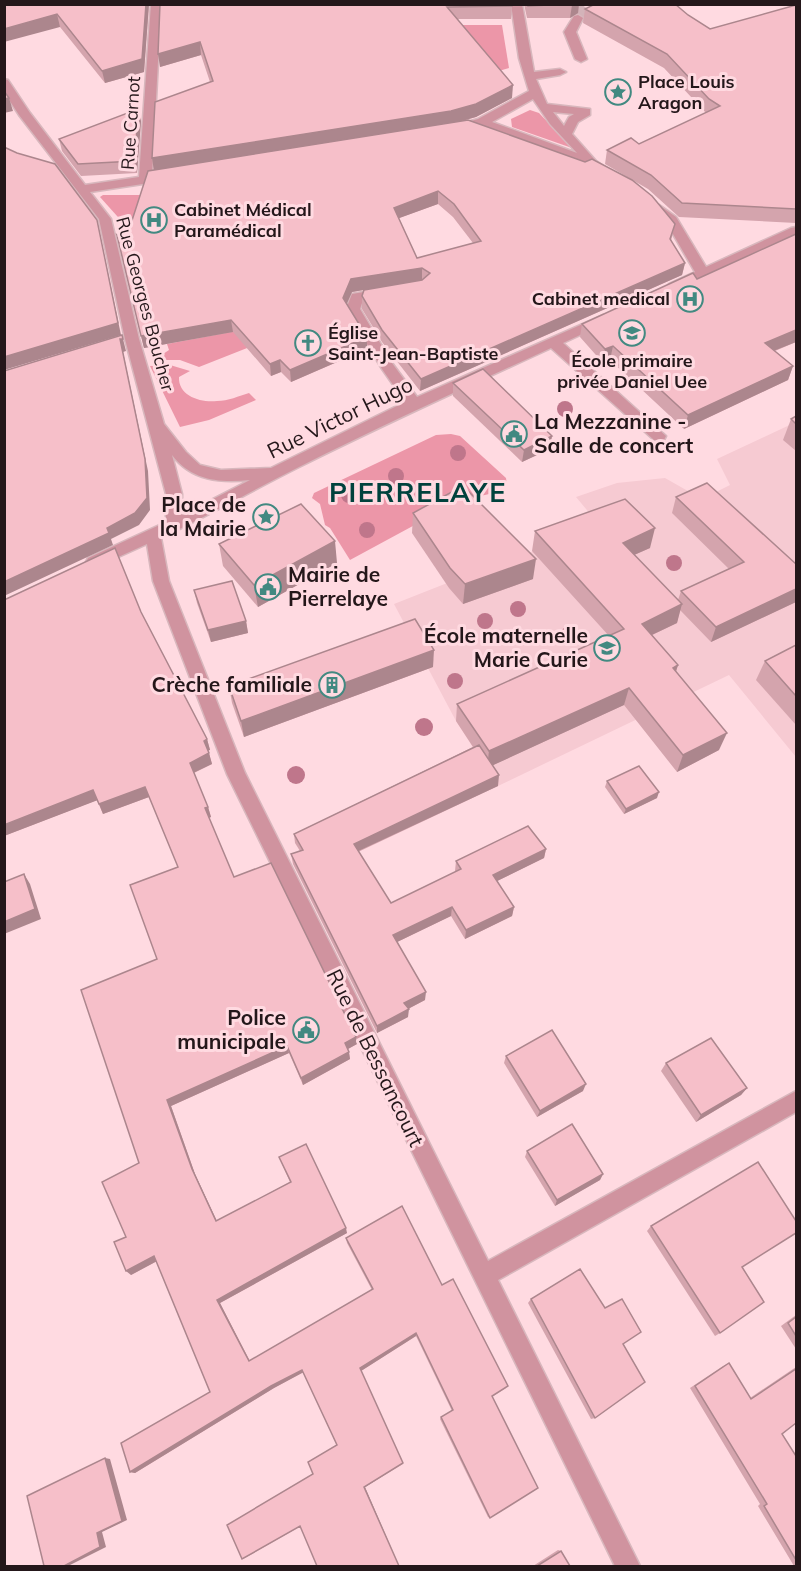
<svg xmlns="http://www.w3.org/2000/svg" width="801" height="1571" font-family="Mulish,sans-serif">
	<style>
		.built { fill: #f6cad2 }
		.green { fill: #ec96a8 }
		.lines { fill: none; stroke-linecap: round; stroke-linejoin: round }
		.minor-tunnel { stroke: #d3b3b9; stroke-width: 13; stroke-dasharray: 13 6; stroke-linecap: butt }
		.minor-casing { stroke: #d8b7bd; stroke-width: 3 }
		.minor { fill: #d0939f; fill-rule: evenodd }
		.tree { fill: #bf768b }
		.wall { fill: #d4a4ad; fill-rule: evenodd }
		.shaded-wall { fill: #ac868d }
		.building { fill: #f6bfc9; stroke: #ac868d; stroke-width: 1.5; fill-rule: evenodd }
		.labels { text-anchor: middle; stroke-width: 6; stroke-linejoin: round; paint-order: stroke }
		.far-poi-label { font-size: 18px; font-weight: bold; fill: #24171a; stroke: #ffdae1; text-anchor: start }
		.far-street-label { font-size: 18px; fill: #24171a; stroke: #ffdae1 }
		.street-label { font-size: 21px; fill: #24171a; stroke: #ffdae1 }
		.poi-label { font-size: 21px; font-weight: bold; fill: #24171a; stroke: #ffdae1; text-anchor: end }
		.district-label { font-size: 27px; font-weight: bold; letter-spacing: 1.5px; fill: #00423d; stroke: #ffdae1 }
	</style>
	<rect width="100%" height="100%" fill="#ffdae1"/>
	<!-- built -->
	<path class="built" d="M796,422v335l-67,-82 -231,111 -42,-65 -62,-117 104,-41 104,-35 -26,-31 41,-14 48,-5 37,21 28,-14 -13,-26z"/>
	<!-- green -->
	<g class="green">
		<path d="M453,25h49l7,43 -17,5z"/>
		<path d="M530,110l9,3 33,35 -60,-21 -1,-8z"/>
		<path d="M103,195h39l-12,32 -4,-1 -26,-29z"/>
		<path d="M252,328l28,7 -81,32 -19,-7h-26l15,-10 -2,-6z"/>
		<path d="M170,365l20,6 -11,6c-1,19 22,26 38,24 11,0 22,-5 32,-8l7,7 -47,20 -29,7 -30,-61z"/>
		<path d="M451,434l9,2 46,42 1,7 -5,6 -43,10 -109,59 -20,-32 -5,-3 -5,-21 -8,-6 2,-5 122,-58z"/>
	</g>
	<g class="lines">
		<!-- minor-tunnel -->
		<path class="minor-tunnel" d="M578,18l9,-12"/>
		<!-- minor casing -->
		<g class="minor-casing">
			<g id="minor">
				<path d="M151,4h10l-9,171 17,-3 6,4 -6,4 -79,12 21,27 28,120 25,85 22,28 14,13 21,5 50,-2 134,-66 -23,-33 -36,-60 6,-15 35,-6 7,4 -2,3 -29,5 -3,9 32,54 25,34 186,-82 5,1 2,3 -2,3 -45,21 103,93 -2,4h-10l-103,-92c-85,39 -168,77 -252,119 -46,23 -91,49 -138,71l8,43 76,192 243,488 308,-170v21l-298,168 142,286h-25l-388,-792 -74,-193 -6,-37 -53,24 -6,-2 -2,-4 2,-4 78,-36v-28l-41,-155 -26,-120 -80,-104 -15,-23v-13l4,1 22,33 55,72 54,-8zM172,455c20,26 48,28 78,25l-68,35v-21z"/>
				<path d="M511,4h11l12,68 26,-3 6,3 -6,3 -24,4 11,25 43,5v6l-12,7 -6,12 24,27 17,12 -2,3h-8l-16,-10 -106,-40 -27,8 -6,-4 2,-3 28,-8 51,-28 -10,-33zM533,99l17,25 27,29 -85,-31zM553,112l21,2 -5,3 -5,9z"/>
				<path d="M578,15l5,3 -7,14 11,27 -6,3 -6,-3 -11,-27 10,-16z"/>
				<path d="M659,205l17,12 30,50 85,-39 5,-1v9l-122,55 -5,-1 -2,-3 2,-3 26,-12 -29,-50 -13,-13z"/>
			</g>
		</g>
		<!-- minor -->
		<use href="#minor" class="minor"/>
	</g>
	<!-- trees -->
	<g class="tree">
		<circle cx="565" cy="409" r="8"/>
		<circle cx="458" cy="453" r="8"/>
		<circle cx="396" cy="476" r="8"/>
		<circle cx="349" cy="495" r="8"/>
		<circle cx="367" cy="530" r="8"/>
		<circle cx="674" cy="563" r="8"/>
		<circle cx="518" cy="609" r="8"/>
		<circle cx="485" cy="621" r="8"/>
		<circle cx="568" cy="635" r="8"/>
		<circle cx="455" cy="681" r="8"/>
		<circle cx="424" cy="727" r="9"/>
		<circle cx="296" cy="775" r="9"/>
	</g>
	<!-- wall -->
	<g class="wall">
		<path d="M4,4h145l-5,68 -39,11 -45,-56z"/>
		<path d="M160,4h352l-1,15h-53l54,79 -36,19 -11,3 210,104 -4,17 14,22 -3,12 -262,116 -38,-49 -20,-33v-13l6,-7 -16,3 -5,11 20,46 -76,33 -10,-10 -10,4 -38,-44 -89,16 -27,-113 8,7 29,-72 -2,-12 58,-76 -9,-27 -41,12zM438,204l15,13 20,26 -56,15 -18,-40z"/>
		<path d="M524,4h55l-1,9 -8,5h-43z"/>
		<path d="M796,5v218l-117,-6 -31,-28 -43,-25 2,-14 32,-6 67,-31 -42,-45 -81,-45 2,-14 103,6 22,14z"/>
		<path d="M141,121l-4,52 -56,3 -19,-25 -3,-12z"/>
		<path d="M796,234v108l-21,9 18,15 -5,14 -104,49 -74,-69 -7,3 -23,-26 2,-13 115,-45z"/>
		<path d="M453,383l97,66 -28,13 -69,-66z"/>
		<path d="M796,416v35l-13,-11 8,-21z"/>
		<path d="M676,497l120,67v38l-85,40 -31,-32 -3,13 -25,12 26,30 -2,7 43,78 -42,22 -53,-67 -131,60 5,21 -140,66 33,51 65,-31 -1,-1 1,-10 90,-12 -2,9 -47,23 17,26 -2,9 -47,23 -14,-23 -54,26 28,58 -17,9v8l-31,16 -84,-169 -2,-10 9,-3 -5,-8 -1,-9 179,-87 -17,-26 1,-17 152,-68 -77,-85 3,-20 115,17 -16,7 44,45 3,-9 48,-22 -57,-56z"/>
		<path d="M413,513l120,66 -70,25 -14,-16 -37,-55z"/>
		<path d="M219,544l118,19 -79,44 -35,-41z"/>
		<path d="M194,590l52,31 2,12 -37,9 -14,-39z"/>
		<path d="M141,612l66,127 3,11h-2l4,14 -18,9 14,34 3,10 -2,1 25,59 122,160 1,7 -9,5 2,10 -47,26 -14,-32 -118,53 24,68 22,47 73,-39 -11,-25 68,76 -127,70 30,58 122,-71 -25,-47 -1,-5 96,47 64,103 -14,9 -2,121 -2,-1 -48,-98 1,-2 11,-6 -36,-75 -55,35 42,93 -102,62 -56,32 -3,1 95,-114 -34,-73 -29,16 -139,85 -5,-1 80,-80 -53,-131 -26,14 -5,-38 13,-74 18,-204 21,-92 -29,-70 -46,17 -6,-14 -93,36z"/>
		<path d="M796,645v80l-40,-45 9,-19z"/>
		<path d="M433,667l-189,70 -12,-34 -3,-17z"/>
		<path d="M607,781l50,17 -33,16 -19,-27z"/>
		<path d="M506,1056l77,35 -46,26 -33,-54z"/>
		<path d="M666,1063l81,25 -6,7 -45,27 -35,-51z"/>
		<path d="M527,1151l76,23 -3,6 -45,26 -30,-49z"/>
		<path d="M651,1226l91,41 -22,66 -5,3 -68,-105z"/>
		<path d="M531,1299l92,45 -28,74 -4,1 -63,-116z"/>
		<path d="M796,1315v34l-15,-23z"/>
		<path d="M729,1363l21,35 46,-31v56l-14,11 14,22v110h-2l-36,-60 2,-2 -70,-116 33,-22z"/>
		<path d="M558,1550l3,1 9,15h-37z"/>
	</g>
	<!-- shaded-wall -->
	<g class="shaded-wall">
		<path d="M146,4h3l-5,68 -39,11 -3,-12z"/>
		<path d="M579,4l-1,9 -8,5 2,-13z"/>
		<path d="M57,14l3,13 -56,15v-13z"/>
		<path d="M200,42l1,13 -41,12 -2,-13z"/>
		<path d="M513,85l-1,13 -36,19 -25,7 -297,47 -2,-13z"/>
		<path d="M9,98l4,13 -9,2v-14z"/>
		<path d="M138,109l3,12 -4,52 -2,-12z"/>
		<path d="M438,191v13l-44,16v-12z"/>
		<path d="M97,220l24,115 -117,35v-13z"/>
		<path d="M685,263l-3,12 -262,116 1,-12z"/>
		<path d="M422,268v12l-70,12 -8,18 -1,-12 8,-19z"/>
		<path d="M231,320l2,12 -89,16 -3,-12z"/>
		<path d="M796,330v12l-35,14 4,-13z"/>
		<path d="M367,337v12l-76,33 -1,-12z"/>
		<path d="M120,339h3l3,12 -3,1 25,119 2,39 -11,15 -28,14 2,6 -109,51v-14l103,-54z"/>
		<path d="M613,346l-3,14 -7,3 2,-14z"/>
		<path d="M280,360l1,12 -10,4 -1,-12z"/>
		<path d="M793,366l-5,14 -104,49 4,-14z"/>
		<path d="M552,436l-2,13 -28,13 2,-12z"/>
		<path d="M655,528l-5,20 -32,14 5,-19z"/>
		<path d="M335,541l2,22 -79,44 -4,-22z"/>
		<path d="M536,559l-3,20 -70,25 2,-20z"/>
		<path d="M796,589v13l-85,40 5,-15z"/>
		<path d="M682,604l-5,19 -40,19 5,-18z"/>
		<path d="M246,621l2,12 -37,9 -3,-12z"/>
		<path d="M434,650l-1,17 -189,70 -3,-16z"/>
		<path d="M678,665l-6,18 1,-15z"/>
		<path d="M629,688l-5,17 -137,63 2,-17z"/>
		<path d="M727,733l-8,17 -42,22 6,-17z"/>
		<path d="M207,739l3,11 -3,1 -3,-10z"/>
		<path d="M209,753l3,11 -19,9 -3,-10z"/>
		<path d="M499,775l-1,11 -144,67v-9z"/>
		<path d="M145,787l4,10 -46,17 -4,-10z"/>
		<path d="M93,790l5,10 -94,36v-11z"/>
		<path d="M659,792l-2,6 -33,16 2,-5z"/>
		<path d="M208,807l3,10 -3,1 -3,-10z"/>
		<path d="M546,849l-2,9 -53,26 2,-9z"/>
		<path d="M24,874l6,10 11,35 -37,15v-12z"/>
		<path d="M452,907l-1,9 -58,28v-9z"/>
		<path d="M514,907l-2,9 -47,23 1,-9z"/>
		<path d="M426,992l-1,8 -21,11v-8z"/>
		<path d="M409,1009l-1,8 -31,16v-7z"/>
		<path d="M356,1037l1,7 -11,6 -1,-7z"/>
		<path d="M287,1046l2,7 -118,53 24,68 24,52 -3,-5 -24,-52 -25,-69z"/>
		<path d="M349,1052l1,7 -47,26 -2,-7z"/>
		<path d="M586,1084l-3,7 -46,26 3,-6z"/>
		<path d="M747,1088l-6,7 -45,27 5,-7z"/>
		<path d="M603,1174l-3,6 -45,26 2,-6z"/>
		<path d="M346,1228l1,5 -127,70 31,61 -2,-3 -32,-61z"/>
		<path d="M154,1256l5,4 -28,15 -5,-4z"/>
		<path d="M416,1333v3l-55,35 -1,-3z"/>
		<path d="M302,1370l2,2 -30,16 -139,85 -5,-1 141,-86z"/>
		<path d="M105,1458l5,1 17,61 -25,12 4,15 -38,19h-4l33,-33z"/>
		<path d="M403,1463l-38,24 34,79 -35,-79z"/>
	</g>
	<!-- building -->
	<g class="building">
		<path d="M4,4h142l-4,55 -40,12 -45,-57 -53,15z"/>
		<path d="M160,4h352v2l-65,1 66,78 -37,19 -25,7 -299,47 3,-56 58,-21 -13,-39 -42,12z"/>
		<path d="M528,4h44l-44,2z"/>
		<path d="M595,4h80l13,11 22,14 86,-24v204l-114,-6 -31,-28 -44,-25 24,-12 8,6 81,-38 -11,-7 -42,-45 -82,-45z"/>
		<path d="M4,91l5,7 -5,1z"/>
		<path d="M138,109l-3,52 -57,3 -19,-25z"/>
		<path d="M468,120l117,42 7,-3 40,21 20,16 19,23 4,5 -5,15 15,24 -264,116 -39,-49 -20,-34 2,-6 58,-10 8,-7 -8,-5 -71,11 -8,19 24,39 -77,33 -10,-10 -10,4 -39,-44 -90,16 -24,-101 8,7 23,-71zM438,191l16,13 27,37 -64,17 -23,-50z"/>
		<path d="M4,147l13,6 38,11 42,56 21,103 -114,34z"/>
		<path d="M796,234v96l-31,13 28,23 -105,49 -75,-69 -8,3 -23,-25 111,-51 4,6z"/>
		<path d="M122,335l1,4h-3l25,120 2,39 -12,15 -28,15 2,5 -105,49v-211z"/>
		<path d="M483,369l69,67 -28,14 -71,-67z"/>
		<path d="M796,416v8l-5,-5z"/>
		<path d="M707,483l89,81v25l-80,38 -35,-36 63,-29 -68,-65z"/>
		<path d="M463,486l73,73 -71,25 -15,-16 -37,-55z"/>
		<path d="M625,499l30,29 -32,15 59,61 -40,20 36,41 -5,3 54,65 -44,22 -54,-67 -140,63 -32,-47 167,-75 -89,-98z"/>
		<path d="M301,504l34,37 -81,44 -35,-41z"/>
		<path d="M115,548l26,64 66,127 -3,2 5,12 -19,10 18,44 -3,1 29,69 37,-14 85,174 -11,6 4,9 -48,26 -14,-32 -120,54 25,69 24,52 75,-39 -12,-25 27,-13 40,84 -129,72 32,61 124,-72 -27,-51 56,-32 40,79 11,-6 55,107 -16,10 46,92 -48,30 -49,-101 12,-7 -37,-77 -56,35 43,95 -39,24 35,79h-82l-17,-40 -58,33 -15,-34 86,-51 -5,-12 29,-17 -35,-75 -31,16 -141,86 -9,-29 89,-51 -56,-136 -28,15 -12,-29 12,-5 -24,-55 37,-19 -58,-173 76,-31 -27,-74 48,-18 -33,-80 -46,17 -6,-14 -89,35v-225z"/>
		<path d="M232,581l14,40 -38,9 -14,-40z"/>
		<path d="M415,619l19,31 -193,71 -12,-35z"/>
		<path d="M796,645v51l-31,-35z"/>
		<path d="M479,745l20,30 -145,69 37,59 70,-34 -5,-8 72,-35 18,23 -53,26 21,32 -48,23 -14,-23 -59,28 33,57 -22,11 5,6 -32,17 -86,-172 12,-4 -9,-16z"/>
		<path d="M639,766l20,26 -33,17 -19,-28z"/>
		<path d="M24,874l11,35 -31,13v-40z"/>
		<path d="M552,1030l34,54 -46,27 -34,-55z"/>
		<path d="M711,1038l36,50 -46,27 -35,-52z"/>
		<path d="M572,1124l31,50 -46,26 -30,-49z"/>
		<path d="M758,1162l38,59v12l-54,34 22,35 -44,31 -69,-107z"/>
		<path d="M580,1269l25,39 17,-9 19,33 -18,12 22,38 -50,36 -64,-119z"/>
		<path d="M796,1317v19l-8,-13z"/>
		<path d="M729,1363l22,36 45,-30v54l-14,11 14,22v104l-32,-54 3,-2 -72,-118z"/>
		<path d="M105,1458l17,63 -25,12 3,14 -36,19h-20l-17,-70z"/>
		<path d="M561,1551l9,15h-33z"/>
	</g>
	<!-- icons -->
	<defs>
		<g id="sight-ring" transform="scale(1.35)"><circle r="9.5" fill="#ffdae1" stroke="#428981" stroke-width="1.5"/><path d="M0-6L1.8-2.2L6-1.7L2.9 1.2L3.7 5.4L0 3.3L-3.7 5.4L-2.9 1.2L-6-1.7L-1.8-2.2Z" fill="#428981"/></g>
		<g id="hospital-ring" transform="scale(1.35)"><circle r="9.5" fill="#ffdae1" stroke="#428981" stroke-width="1.5"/><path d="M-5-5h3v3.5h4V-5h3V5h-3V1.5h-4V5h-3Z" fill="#428981"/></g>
		<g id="school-ring" transform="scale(1.35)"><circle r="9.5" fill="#ffdae1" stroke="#428981" stroke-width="1.5"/><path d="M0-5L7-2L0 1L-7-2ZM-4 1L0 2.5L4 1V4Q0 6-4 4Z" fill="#428981"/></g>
		<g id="church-ring" transform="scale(1.35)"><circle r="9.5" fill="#ffdae1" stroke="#428981" stroke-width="1.5"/><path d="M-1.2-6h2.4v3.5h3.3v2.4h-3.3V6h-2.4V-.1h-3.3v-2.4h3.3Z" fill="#428981"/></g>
		<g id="civic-ring" transform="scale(1.35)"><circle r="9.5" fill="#ffdae1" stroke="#428981" stroke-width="1.5"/><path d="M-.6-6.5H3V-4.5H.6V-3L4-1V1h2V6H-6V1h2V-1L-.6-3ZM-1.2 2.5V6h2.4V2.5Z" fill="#428981"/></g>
		<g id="building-ring" transform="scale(1.35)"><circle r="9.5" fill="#ffdae1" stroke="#428981" stroke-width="1.5"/><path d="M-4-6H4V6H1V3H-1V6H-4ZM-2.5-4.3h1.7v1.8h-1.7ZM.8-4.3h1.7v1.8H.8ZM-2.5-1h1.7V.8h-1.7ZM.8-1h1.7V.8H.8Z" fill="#428981"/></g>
	</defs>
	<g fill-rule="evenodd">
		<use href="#sight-ring" x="618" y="92"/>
		<use href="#hospital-ring" x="154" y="220"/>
		<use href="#hospital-ring" x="690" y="299"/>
		<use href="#school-ring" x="632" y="333"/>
		<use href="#church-ring" x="308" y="343"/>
		<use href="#civic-ring" x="514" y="434"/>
		<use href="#sight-ring" x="266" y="517"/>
		<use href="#civic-ring" x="268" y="587"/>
		<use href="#school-ring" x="607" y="648"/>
		<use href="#building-ring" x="332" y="685"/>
		<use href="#civic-ring" x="306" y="1030"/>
	</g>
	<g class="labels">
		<!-- far-poi labels -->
		<g class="far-poi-label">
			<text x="638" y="88">Place Louis<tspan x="638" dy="21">Aragon</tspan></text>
			<text x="174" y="216">Cabinet Médical<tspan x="174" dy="21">Paramédical</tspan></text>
			<text x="670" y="305" text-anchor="end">Cabinet medical</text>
			<text x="328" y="339">Église<tspan x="328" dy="21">Saint-Jean-Baptiste</tspan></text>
			<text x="632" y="367" text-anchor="middle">École primaire<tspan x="632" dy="21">privée Daniel Uee</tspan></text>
		</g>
		<!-- far-street labels -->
		<g class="far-street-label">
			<text transform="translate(131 123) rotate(-86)" y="6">Rue Carnot</text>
			<text transform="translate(145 304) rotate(75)" y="6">Rue Georges Boucher</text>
		</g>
		<!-- street labels -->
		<g class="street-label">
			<text transform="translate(340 418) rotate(-26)" y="7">Rue Victor Hugo</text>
			<text transform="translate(375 1058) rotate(64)" y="7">Rue de Bessancourt</text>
		</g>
		<!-- poi labels -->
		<g class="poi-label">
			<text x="534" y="429" text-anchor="start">La Mezzanine -<tspan x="534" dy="24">Salle de concert</tspan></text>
			<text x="246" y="512">Place de<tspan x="246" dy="24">la Mairie</tspan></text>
			<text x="288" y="582" text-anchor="start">Mairie de<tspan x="288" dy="24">Pierrelaye</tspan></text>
			<text x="588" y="643">École maternelle<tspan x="588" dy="24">Marie Curie</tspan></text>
			<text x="312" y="692">Crèche familiale</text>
			<text x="286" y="1025">Police<tspan x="286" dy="24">municipale</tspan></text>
		</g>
		<!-- district labels -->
		<g class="district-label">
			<text x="418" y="502">PIERRELAYE</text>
		</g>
	</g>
	<!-- border -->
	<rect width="801" height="1571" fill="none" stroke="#24171a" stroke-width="12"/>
</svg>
